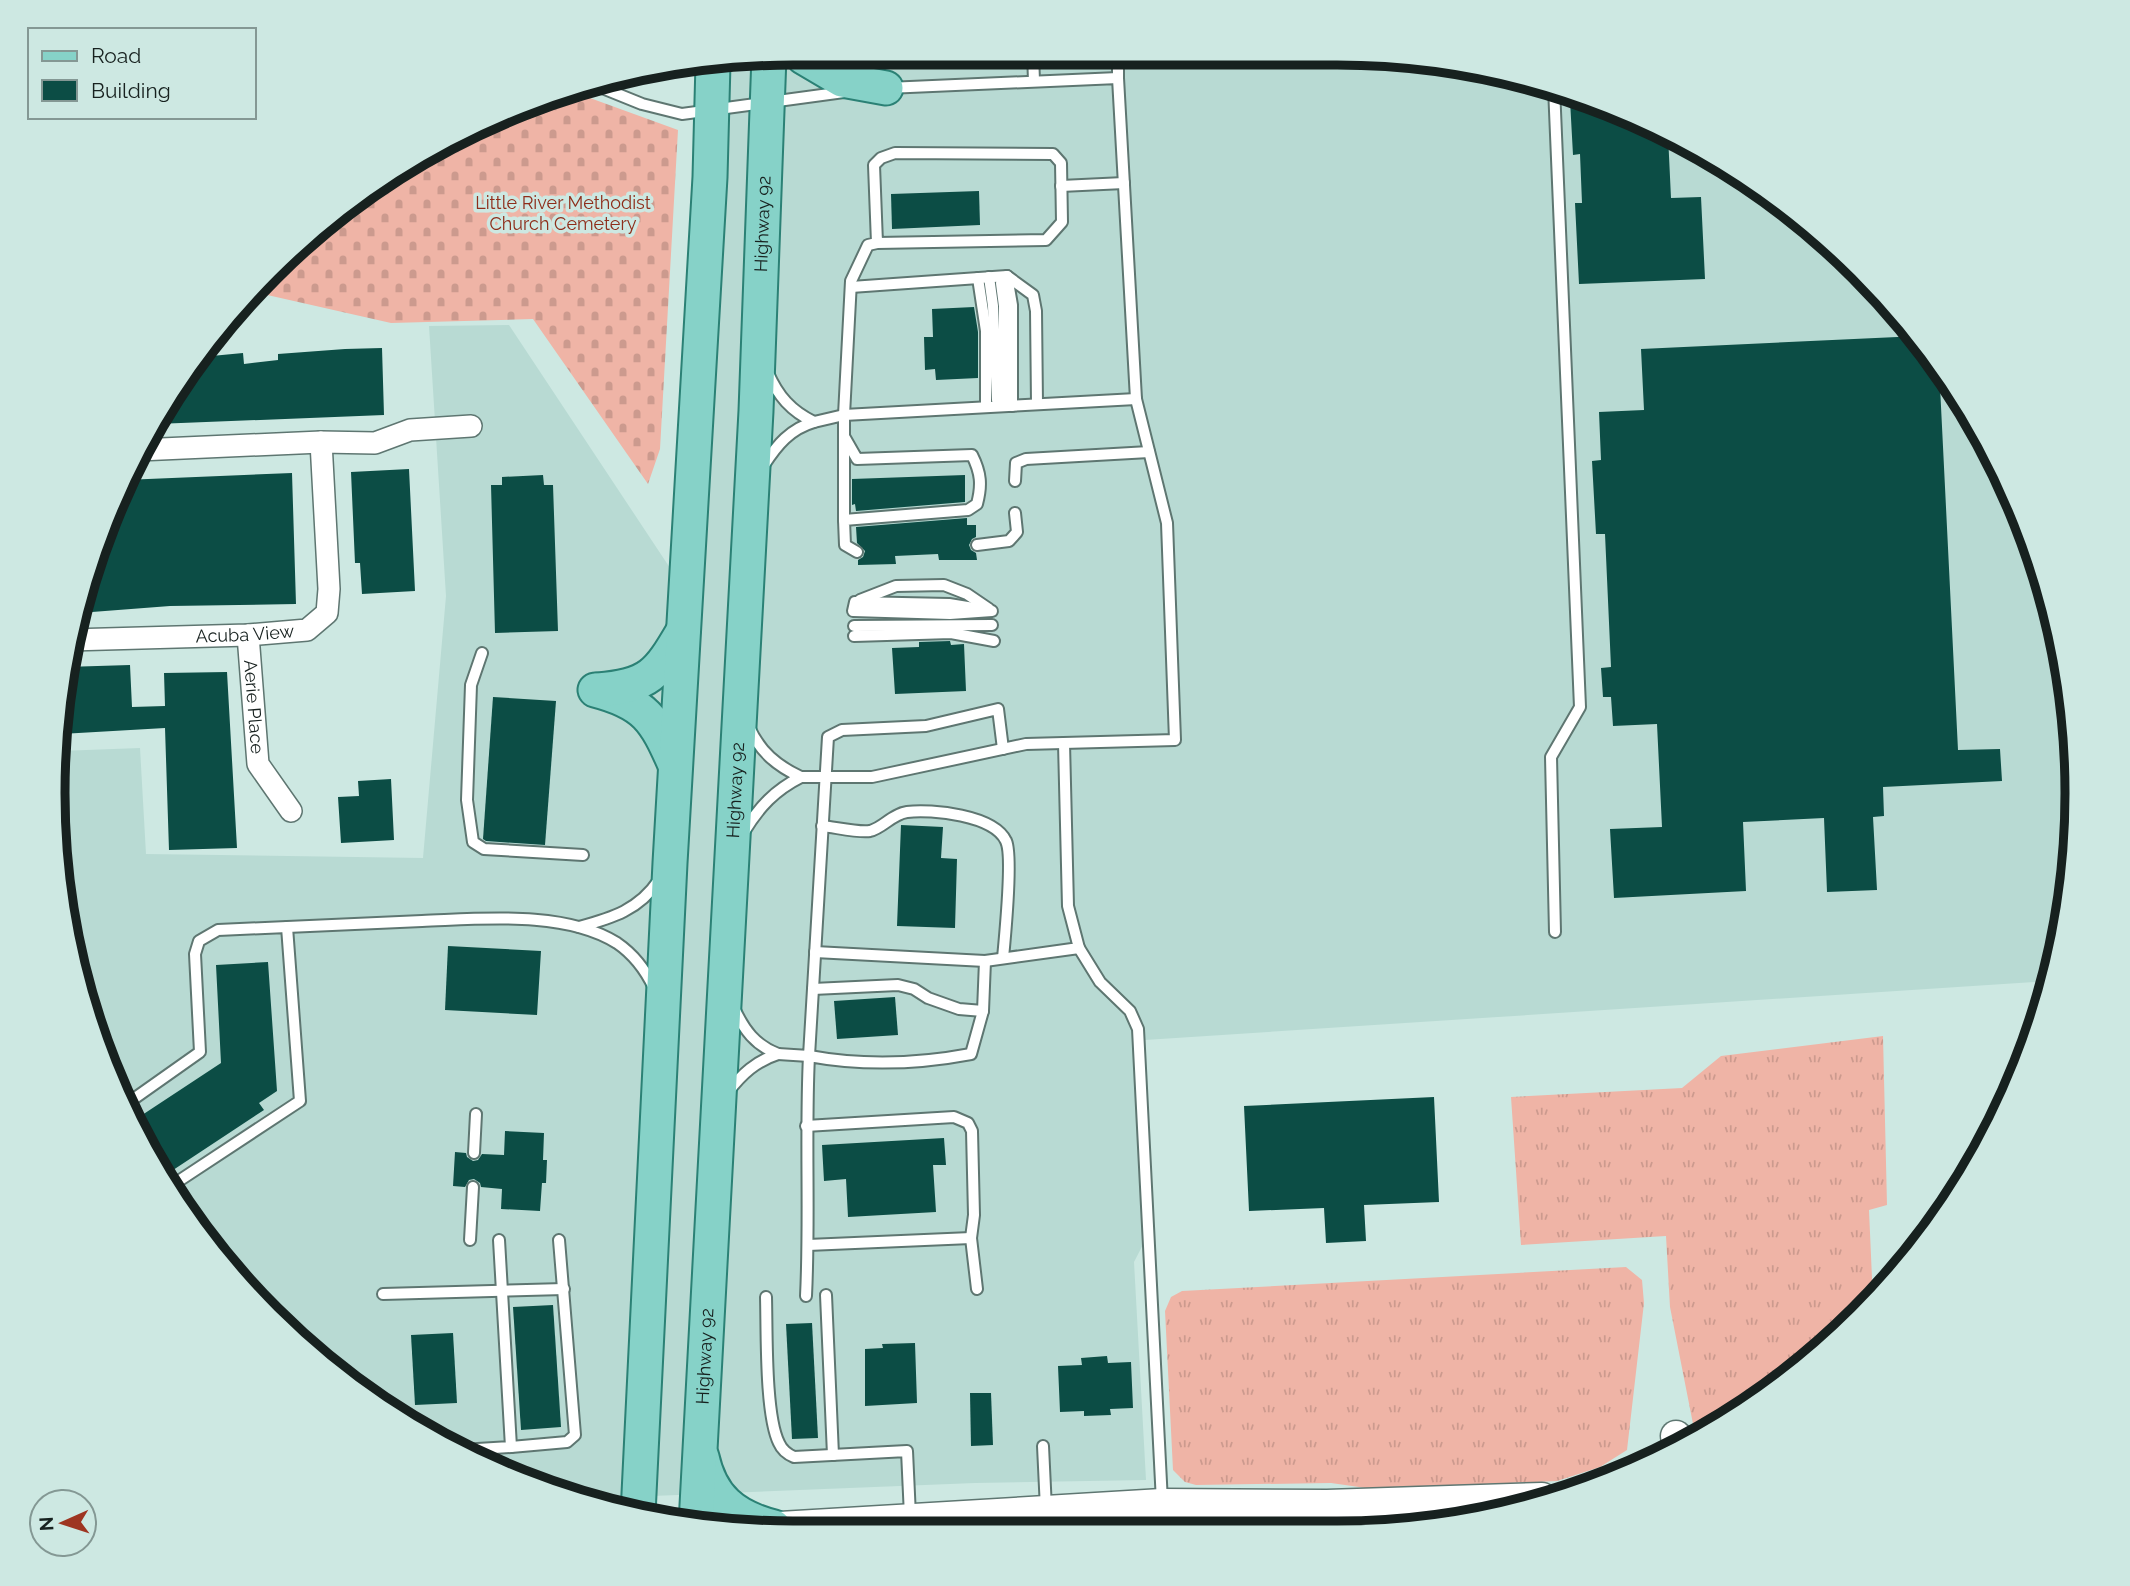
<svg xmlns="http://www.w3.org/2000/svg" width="2130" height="1586" font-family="Raleway,sans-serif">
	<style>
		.built { fill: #b8dad3 }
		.grass { fill: url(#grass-tufts) }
		.cemetery { fill: url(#cemetery-stones) }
		.building { fill: #0c4d45 }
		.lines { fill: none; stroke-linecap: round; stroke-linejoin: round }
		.lane-casing { stroke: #5e7671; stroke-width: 14 }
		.street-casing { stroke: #5e7671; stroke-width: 24 }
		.secondary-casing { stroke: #5e7671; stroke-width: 33 }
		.primary-casing { stroke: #2b8175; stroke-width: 37 }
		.lane { stroke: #fff; stroke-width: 10 }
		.street { stroke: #fff; stroke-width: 21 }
		.secondary { stroke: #fff; stroke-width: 30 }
		.primary { stroke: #86d2c8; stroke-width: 33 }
		.labels { text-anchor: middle; stroke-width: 7; stroke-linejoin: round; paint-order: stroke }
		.park-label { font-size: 18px; fill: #8e2d1a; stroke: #cde8e2 }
		.street-label { font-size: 18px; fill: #17211f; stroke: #cde8e2 }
		.rim { fill: none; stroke: #17211f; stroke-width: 9 }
	</style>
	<defs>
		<pattern id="grass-tufts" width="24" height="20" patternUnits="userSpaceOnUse" patternTransform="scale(1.75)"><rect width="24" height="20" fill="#efb4a6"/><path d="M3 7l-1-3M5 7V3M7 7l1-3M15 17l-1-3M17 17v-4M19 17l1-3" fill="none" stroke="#cc9a8e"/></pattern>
		<pattern id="cemetery-stones" width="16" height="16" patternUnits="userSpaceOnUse" patternTransform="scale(1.75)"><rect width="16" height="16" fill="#efb4a6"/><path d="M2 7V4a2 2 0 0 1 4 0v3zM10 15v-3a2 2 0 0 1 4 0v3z" fill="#cc9a8e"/></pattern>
	</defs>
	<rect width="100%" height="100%" fill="#cde8e2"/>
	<!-- built -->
	<path class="built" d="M793,53l592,1 143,24 93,31 128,69 111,91 65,74 76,123 51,136 24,143 -5,145 -21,91 -905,59 4,193 -15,29 12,218 -171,3 -397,16 -155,-65 -118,-84 -100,-107 -53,-80 -60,-132 -38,-189 6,-91 80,-3 6,106 277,4 23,-262 -17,-270 80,-1 165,249 27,-509z"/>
	<!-- grass -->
	<g class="grass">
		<path d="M1883,1036l4,169 -18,5 4,91 -86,80 -92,53 -25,-127 -4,-71 -145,9 -10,-148 171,-9 39,-32z"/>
		<path d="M1626,1267l16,13 2,23 -17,147 -27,17 -43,14 -184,8 -42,-6 -135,2 -11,-3 -12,-12 -8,-159 6,-14 11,-6z"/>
	</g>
	<!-- cemetery -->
	<path class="cemetery" d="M565,93l14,1 99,36 -18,319 -12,35 -115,-165 -142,4 -141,-32 55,-55 117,-84z"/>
	<!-- building -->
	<g class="building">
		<path d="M1576,94l45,15 47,26 3,63 30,-1 4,82 -126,5 -4,-81h7l-2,-49 -7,1 -3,-55 6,-1z"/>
		<path d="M979,191l1,34 -88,4 -1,-35z"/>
		<path d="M974,307l4,25v46l-42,2 -1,-11 -10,1 -1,-33h9l-1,-28z"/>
		<path d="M1919,336l20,30 19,384 42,-1 2,32 -119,6 1,29 -11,1 4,73 -50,2 -3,-74 -81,4 3,69 -132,7 -4,-69 52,-2 -5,-103 -44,2 -2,-29h-8l-2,-29 10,-1 -6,-133h-9l-4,-73 9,-1 -2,-48 45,-2 -3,-61z"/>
		<path d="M382,348l2,67 -228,9 45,-67 42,-4 1,11 34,-4v-6l67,-5z"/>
		<path d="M409,469l6,122 -53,3 -2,-31h-5l-4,-91z"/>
		<path d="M292,473l4,131 -126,2 -91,7 45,-133z"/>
		<path d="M543,475l1,10h9l5,146 -63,2 -4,-148h11v-8z"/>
		<path d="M965,475v27l-109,9 -1,-7 -3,1v-26z"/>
		<path d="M967,518v7h9v12l-4,2 -3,6 2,5 5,3 1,7h-38l-1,-6 -43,2 1,8 -38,1v-5l5,-3 2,-6 -8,-8 -1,-16z"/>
		<path d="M950,641l1,4 13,-1 2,47 -71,3 -3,-46 27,-1v-5z"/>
		<path d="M130,665l2,42 33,-1 -1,-33 63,-1 10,176 -68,2 -4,-122 -104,6 4,-67z"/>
		<path d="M493,697l63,4 -11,144 -59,-4 -3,-2z"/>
		<path d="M391,779l3,61 -53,3 -3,-46 21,-1 -1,-15z"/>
		<path d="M901,825l42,2 -2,31 16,1 -2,69 -58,-2z"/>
		<path d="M448,946l93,5 -4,64 -92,-5z"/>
		<path d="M268,962l9,129 -18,12 5,7 -103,68 -9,-15 -19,-42 88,-58 -5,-98z"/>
		<path d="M895,997l3,38 -61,4 -3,-38z"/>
		<path d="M1434,1097l5,105 -75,3 2,36 -40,2 -2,-35 -75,3 -5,-105z"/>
		<path d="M505,1131l39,2 -1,27h4l-1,23h-4l-2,28 -39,-2 1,-20 -21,-2 -1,-4 -6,-4 -5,1 -4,7 -12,-1 2,-34 11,1 1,4 6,4 5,-1 4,-6 22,1z"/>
		<path d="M944,1138l2,27h-13l3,47 -88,5 -2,-38 -22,2 -2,-36z"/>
		<path d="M553,1305l8,122 -40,3 -8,-123z"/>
		<path d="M812,1323l6,115 -26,1 -6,-115z"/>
		<path d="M453,1333l4,70 -42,2 -4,-70z"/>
		<path d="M915,1343l2,60 -52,3v-57l18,-1 -1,-4z"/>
		<path d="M1107,1356l1,7 23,-1 2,46 -23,1 1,6 -27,1v-5l-24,1 -2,-46 24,-1 -1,-7z"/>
		<path d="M970,1393h21l2,52 -22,1z"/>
	</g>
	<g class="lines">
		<!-- lane casing -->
		<g class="lane-casing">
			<g id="lane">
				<path d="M1033,53l1,28"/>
				<path d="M1118,53v25"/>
				<path d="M590,83l52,21 40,10 162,-22"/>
				<path d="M1554,87l26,620 -29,50 4,175"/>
				<path d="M1061,186l63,-3"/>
				<path d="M1007,276l26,19 3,16 1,93"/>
				<path d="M989,277l4,29 4,94"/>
				<path d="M978,278l8,53v76"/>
				<path d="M1001,283l3,23v100"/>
				<path d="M851,287l156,-11 5,29v101"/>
				<path d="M814,422l30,-7 292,-16"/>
				<path d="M845,438l12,21 115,-4c9,18 10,30 5,49l-9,6 -124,10 1,25 12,7"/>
				<path d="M764,465c13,-20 26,-36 50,-43 -23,-11 -36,-26 -46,-49"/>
				<path d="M1015,481l1,-18 10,-4 123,-7"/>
				<path d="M844,520v-105l7,-134 17,-36 9,-2 169,-3 16,-18 -1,-59 -8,-9 -158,-1 -14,5 -7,7 3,78"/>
				<path d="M977,545l32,-4 8,-9 -2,-19"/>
				<path d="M860,600l36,-14 48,-1 23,9 22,15"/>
				<path d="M855,602l94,2 43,7 -42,3 -97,-3z"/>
				<path d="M854,626l138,-1"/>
				<path d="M854,636l97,-3 43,8"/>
				<path d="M482,653l-11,32 -4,115 6,42 11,7 99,6"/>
				<path d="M801,777h71l154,-33 149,-4 -8,-217 -31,-124 -18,-321 -231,10"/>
				<path d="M822,826c12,1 37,7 48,5 13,-3 22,-17 37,-19 25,-3 87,3 99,29 7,14 -1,96 -3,117"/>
				<path d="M744,832c15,-25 31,-42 57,-55 -24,-11 -41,-25 -52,-50"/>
				<path d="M287,927c45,-2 90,-4 135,-6 58,-2 143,-11 195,22 16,11 29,28 37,45"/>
				<path d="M579,927c33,-9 60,-17 80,-47"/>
				<path d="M1079,948l21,34 30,29 8,18 24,473"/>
				<path d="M815,952l170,9 94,-13 -11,-42 -4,-163"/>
				<path d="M813,989l85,-4 16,4 14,9 31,11 24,2"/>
				<path d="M778,1054l31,2 19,-319 14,-7 84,-4 72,-17 5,40"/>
				<path d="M728,1092c14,-18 28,-31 50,-38 -23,-9 -34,-24 -44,-46"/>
				<path d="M125,1105l75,-53 -5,-98 4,-13 19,-11 69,-3 13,174 -132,87"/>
				<path d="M806,1126l148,-9 14,6 4,8 2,84 -3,23 6,51"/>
				<path d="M474,1153l2,-39"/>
				<path d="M470,1240l3,-53"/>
				<path d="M808,1245l163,-7"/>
				<path d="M383,1294l181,-5"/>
				<path d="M826,1295l7,160"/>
				<path d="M806,1296c4,-80 -1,-160 3,-240 54,10 109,8 162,-2l12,-43 2,-50"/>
				<path d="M766,1297c1,35 -1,118 13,146 3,7 8,11 15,14l113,-6 3,65"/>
				<path d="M1043,1446l4,84"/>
				<path d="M511,1447l56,-5 8,-7 -16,-195"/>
				<path d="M461,1450l50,-3 -12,-207"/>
			</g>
		</g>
		<!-- street casing -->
		<g class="street-casing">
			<g id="street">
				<path d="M139,450l182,-8 54,1 35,-13 61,-4"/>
				<path id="s1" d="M248,635l10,129 33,47"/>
				<path id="s2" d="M70,640l178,-5 59,-5 20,-17 2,-24 -8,-147"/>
			</g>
		</g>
		<!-- secondary casing -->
		<g class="secondary-casing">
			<g id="secondary">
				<path d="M1676,1436l6,6"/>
				<path d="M1137,1529l76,-9"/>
				<path d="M730,1530l432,-26 165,1 215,-7"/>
			</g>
		</g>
		<!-- primary casing -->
		<g class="primary-casing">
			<g id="primary">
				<path d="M800,53l3,4 39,23 44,8"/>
				<path d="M595,690c50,13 60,29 80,75"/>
				<path d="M598,690c51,-4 60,-16 85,-59"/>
				<path d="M702,1457c9,41 32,60 72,70"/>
				<path d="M638,1514l32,-651 40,-686 3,-114"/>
				<path id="s3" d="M696,1524l60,-1113 13,-355"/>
			</g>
		</g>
		<!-- lane -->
		<use href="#lane" class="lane"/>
		<!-- street -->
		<use href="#street" class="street"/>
		<!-- secondary -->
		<use href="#secondary" class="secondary"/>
		<!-- primary -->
		<use href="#primary" class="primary"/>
	</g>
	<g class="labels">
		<!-- park labels -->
		<g class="park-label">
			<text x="563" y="209">Little River Methodist<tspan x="563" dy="21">Church Cemetery</tspan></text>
		</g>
		<!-- street labels -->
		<g class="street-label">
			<text dy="6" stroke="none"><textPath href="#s3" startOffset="1302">Highway 92</textPath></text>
			<text dy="6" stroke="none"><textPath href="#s2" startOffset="175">Acuba View</textPath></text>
			<text dy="6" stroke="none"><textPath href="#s1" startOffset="72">Aerie Place</textPath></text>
			<text dy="6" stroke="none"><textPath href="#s3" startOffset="735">Highway 92</textPath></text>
			<text dy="6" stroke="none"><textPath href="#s3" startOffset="168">Highway 92</textPath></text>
		</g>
	</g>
	<!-- crop -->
	<path d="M0 0H2130V1586H0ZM793 65H1337A728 728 0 0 1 2065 793V793A728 728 0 0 1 1337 1521H793A728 728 0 0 1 65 793V793A728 728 0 0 1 793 65Z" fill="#cde8e2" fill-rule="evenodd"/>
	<path class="rim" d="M793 65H1337A728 728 0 0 1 2065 793V793A728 728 0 0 1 1337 1521H793A728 728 0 0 1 65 793V793A728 728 0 0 1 793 65Z"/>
	<!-- legend -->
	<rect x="28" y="28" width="228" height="91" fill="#cde8e2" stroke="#849894" stroke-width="2"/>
	<rect x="42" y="51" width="35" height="10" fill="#86d2c8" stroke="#849894" stroke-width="2"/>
	<text x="91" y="63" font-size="21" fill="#17211f">Road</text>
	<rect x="42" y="80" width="35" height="21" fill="#0c4d45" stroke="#849894" stroke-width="2"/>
	<text x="91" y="98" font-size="21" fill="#17211f">Building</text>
	<!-- north arrow -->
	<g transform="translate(63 1523) rotate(267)"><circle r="33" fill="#cde8e2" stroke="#849894" stroke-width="2"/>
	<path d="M0-5L12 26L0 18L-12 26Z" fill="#9e3521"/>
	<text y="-10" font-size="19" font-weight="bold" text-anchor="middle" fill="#17211f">N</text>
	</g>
</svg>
